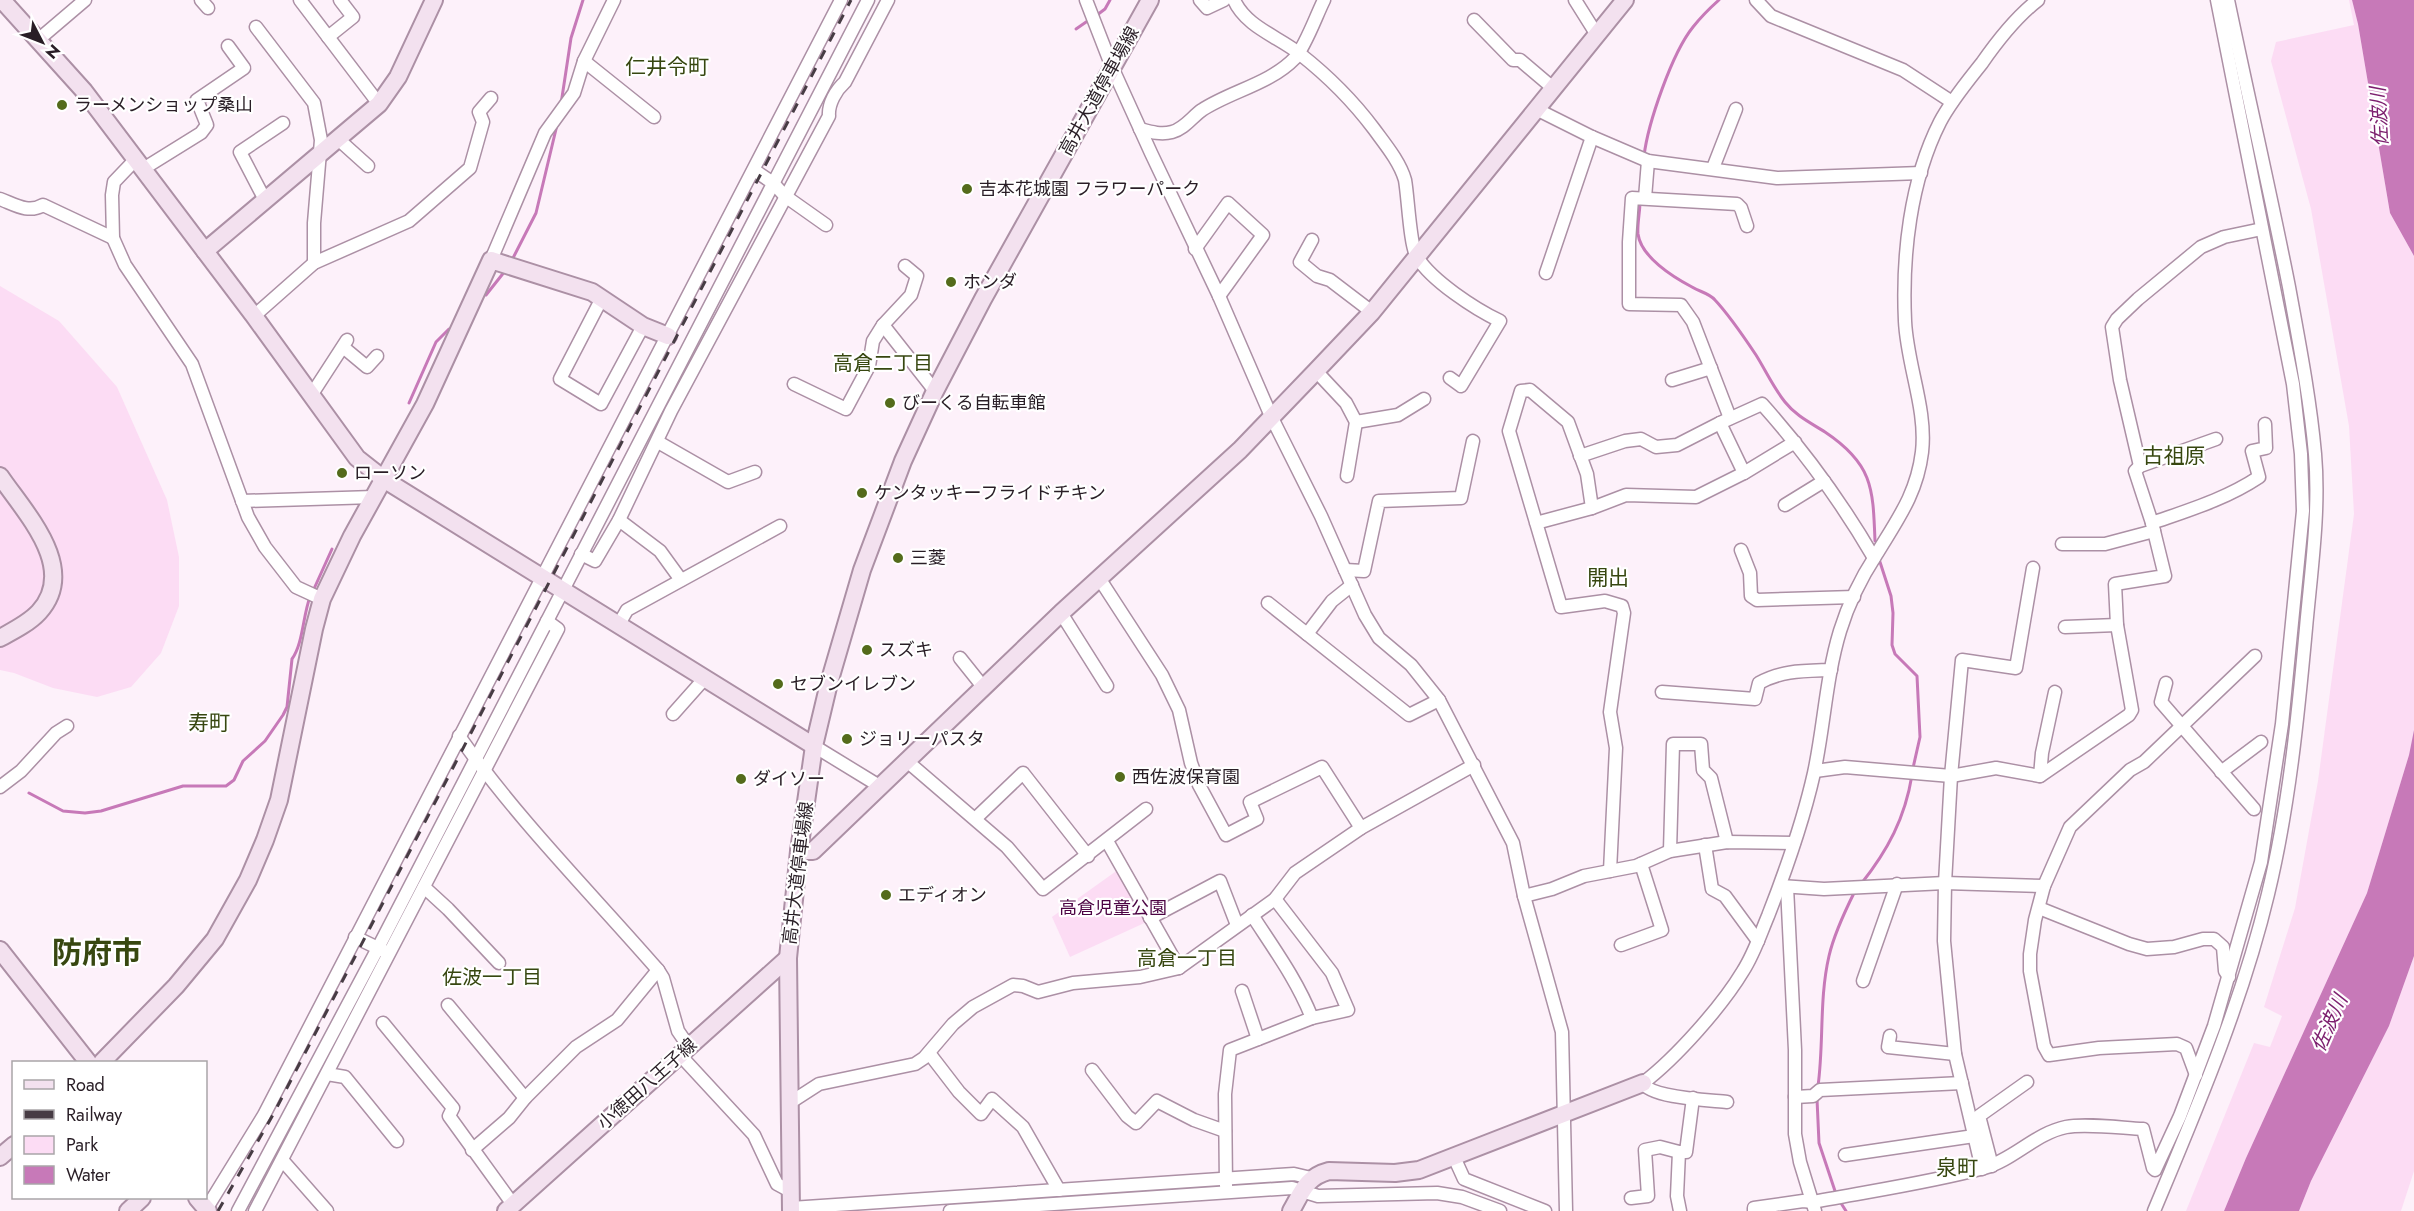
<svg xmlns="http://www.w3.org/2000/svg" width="2414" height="1211" font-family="Jost,'Noto Sans JP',sans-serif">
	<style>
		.green { fill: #fcdcf4 }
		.water { fill: #c779b8 }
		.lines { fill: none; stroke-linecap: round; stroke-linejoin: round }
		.stream { stroke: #c779b8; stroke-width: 3 }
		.street-casing { stroke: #ac90a5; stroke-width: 15 }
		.secondary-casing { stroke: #ac90a5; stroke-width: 20 }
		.street { stroke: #fff; stroke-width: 12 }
		.secondary { stroke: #f3e1ef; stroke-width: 16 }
		.rail { stroke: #473c44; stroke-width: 3; stroke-dasharray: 10 10; stroke-linecap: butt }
		.poi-dot { fill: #546b1b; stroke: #fff; stroke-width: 2 }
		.labels { text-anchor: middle; stroke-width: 4.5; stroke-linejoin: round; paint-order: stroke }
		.street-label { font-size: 18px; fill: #291e26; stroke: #fff }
		.poi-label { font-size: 18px; fill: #291e26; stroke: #fff; text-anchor: start }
		.park-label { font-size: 18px; fill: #4c0343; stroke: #fff }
		.water-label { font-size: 20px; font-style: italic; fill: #7c1f6e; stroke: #fff }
		.neighbourhood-label { font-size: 20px; fill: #374710; stroke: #fff }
		.quarter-label { font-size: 21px; fill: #374710; stroke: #fff }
		.town-label { font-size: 30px; font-weight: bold; fill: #374710; stroke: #fff }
	</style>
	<rect width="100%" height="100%" fill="#fdf1fa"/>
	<!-- green -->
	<g class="green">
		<path d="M2349,0h3l6,24 32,189 24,43v474l-5,25 -42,138 -121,265 -22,53h-38l68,-168 16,4 12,-31 -18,-9 31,-99 23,-127 36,-267 -5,-88 -38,-217 -40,-148 5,-19 78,-17z"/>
		<path d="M0,286l59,35 58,66 50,113 12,57v49l-18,47 -30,34 -34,10 -44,-9 -39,-15 -14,-3z"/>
		<path d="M1122,867l29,53 -81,37 -18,-40z"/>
		<path d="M2414,956v215l-13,40h-102l12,-30 78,-155z"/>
	</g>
	<!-- water -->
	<g class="water">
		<path d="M2352,0h62v256l-24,-43 -32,-189z"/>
		<path d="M2414,730v226l-25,70 -78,155 -12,30h-75l22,-53 121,-265 42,-138z"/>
	</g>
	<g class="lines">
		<!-- stream -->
		<g class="stream">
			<path d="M1097,15l8,-6 5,-9"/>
			<path d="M1076,29l13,-9"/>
			<path d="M561,104l10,-66 12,-38"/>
			<path d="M1644,156c4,-33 28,-103 49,-129 8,-10 17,-19 26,-27"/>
			<path d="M1640,202c0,10 -3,22 -2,32 3,23 35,43 54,53 8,5 17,6 23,13 15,16 29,37 41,55 10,16 17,32 29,47 11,14 26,21 40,30 48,32 48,56 50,109"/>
			<path d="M512,260l24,-47 21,-88"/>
			<path d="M486,295l19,-24"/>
			<path d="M409,403l27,-61 13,-13"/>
			<path d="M1880,562l11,34 2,17 -1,32 3,9 22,22 3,61 -7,31"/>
			<path d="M313,591l19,-42"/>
			<path d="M29,793l34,18 22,2 16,-2 82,-25h43l8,-6 9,-19 22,-20 18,-26 4,-8 5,-48c11,-15 11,-44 18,-62"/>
			<path d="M1861,884c27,-34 44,-66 51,-109"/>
			<path d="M1818,1086c6,-43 1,-87 11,-130 5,-22 16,-45 26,-65"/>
			<path d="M1817,1099l2,44 17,51"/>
			<path d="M1839,1200l7,11"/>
		</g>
		<!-- street casing -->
		<g class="street-casing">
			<g id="street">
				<path d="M201,0l7,8"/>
				<path d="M300,0l79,104"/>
				<path d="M1086,0l26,67 39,86 68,143 52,120 50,100 44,99 14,23 32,27 28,35 74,143 11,53 38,136 4,179"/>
				<path d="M1200,0l7,8 17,-8"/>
				<path d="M1234,0c12,27 45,37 66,54 28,22 53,47 74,75 11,15 26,33 31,51 3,16 5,67 12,77 15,24 58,52 83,64l-39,65 -11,-8"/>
				<path d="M1575,0l22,35"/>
				<path d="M1756,0l15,16 132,54 49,32"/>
				<path d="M1474,20l39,40h7l33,28"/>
				<path d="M256,27l58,76 7,37 -7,83v40"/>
				<path d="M328,37l25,-20 -13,-17"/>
				<path d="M38,40l47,-40"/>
				<path d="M584,61l70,56"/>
				<path d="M1536,109l56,28 56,24 129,17 144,-5"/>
				<path d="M1140,129c11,3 21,6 32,3 12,-3 20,-15 30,-22 29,-19 68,-26 93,-52 11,-13 21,-42 29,-58"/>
				<path d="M338,139l30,27"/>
				<path d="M136,159l-22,23 -2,13 1,43 12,27 67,99 56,153 17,30 31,40 26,12"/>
				<path d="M1713,168l23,-59"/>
				<path d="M143,169l58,-36 6,-8 -10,-25 47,-32 -16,-22"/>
				<path d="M754,170l19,13 12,13 41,29"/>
				<path d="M1645,198l3,-37"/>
				<path d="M0,199c14,5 28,15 43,6l70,33"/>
				<path d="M265,200l-25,-48 43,-29"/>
				<path d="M1312,240l-12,22 17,14 13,4 42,32"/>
				<path d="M1195,249l33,-46 35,32 -44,61"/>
				<path d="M491,260l54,-127 29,-40 10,-32 30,-61"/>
				<path d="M1546,273l46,-136"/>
				<path d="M602,298l-42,81 41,25 42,-78"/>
				<path d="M254,316l60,-53 95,-42 61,-53 13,-46 -4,-10 12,-14"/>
				<path d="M883,325l52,66"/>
				<path d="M343,347l24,20 10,-11"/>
				<path d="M1316,371l30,32 10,19 -9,54"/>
				<path d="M1672,380l39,-12"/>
				<path d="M794,384l52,25 23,-43 4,-25 10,-16 28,-30 6,-19 -12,-10"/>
				<path d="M312,394l35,-54"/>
				<path d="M1730,418l-37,-96 -12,-17 -52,-1v-62l3,-44 105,6 4,4 6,18"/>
				<path d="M1356,422l42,-7 26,-16"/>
				<path d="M658,442l70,40 27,-10"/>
				<path d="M1795,442l-51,31 -24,-50 42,-19c42,47 80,99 112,154"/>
				<path d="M1580,456l45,-15 16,-2 15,8 21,-2 43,-22"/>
				<path d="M2140,466l-20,-86 -8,-53 5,-8 21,-20 63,-52 23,-10 38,-8"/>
				<path d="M242,501l132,-4"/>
				<path d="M1785,505l39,-24"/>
				<path d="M1592,508l34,-13 70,2 48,-24"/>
				<path d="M619,520l41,31 21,29"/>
				<path d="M1536,523l56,-15 -5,-34 -19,-52 -38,-32 -9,1 -12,40 52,176 44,-6 17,5 2,7 -14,99 6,36 -6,123"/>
				<path d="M2152,523c37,-13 74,-24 107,-46l-7,-26 14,-3 -1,-24"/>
				<path d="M2062,544h43l49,-13"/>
				<path d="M1741,550l9,23 1,23 6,4 97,-3"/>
				<path d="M581,554l14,7 24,-41 52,-109 158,-295c-1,-12 7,-26 16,-34l43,-82"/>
				<path d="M1345,570l19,1 15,-70 82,-3 12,-57"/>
				<path d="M1099,578l63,97 17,35 12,53 8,22 27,50 31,-16 -7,-17 72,-35 39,61"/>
				<path d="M1268,603l141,112 30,-15"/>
				<path d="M1061,613l46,73"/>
				<path d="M619,624l8,-14 153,-84"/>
				<path d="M2065,627l52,-2"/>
				<path d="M1307,634l25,-33 20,-16"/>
				<path d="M960,658l24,30"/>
				<path d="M2166,683l-5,19 93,107"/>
				<path d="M1662,692l93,7 4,-16c23,-13 46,-12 72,-13"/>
				<path d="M673,714l32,-36"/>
				<path d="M459,736c59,84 132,157 199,234l5,8 15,53 11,16"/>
				<path d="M814,746l67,41"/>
				<path d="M908,762l99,85 36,42 103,-80"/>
				<path d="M1815,771l30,-4 106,9 45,-8 44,8 89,-61 3,-5 -15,-85 -2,-41 50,-8 -13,-53 -17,-52 5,-5 76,-27"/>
				<path d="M2221,772l40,-30"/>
				<path d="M2040,776l2,-23 13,-61"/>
				<path d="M0,787l21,-16 35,-38 11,-7"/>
				<path d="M976,818l47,-45 65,83"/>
				<path d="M1107,841l72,127"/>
				<path d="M1705,845l7,44 13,7 33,45"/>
				<path d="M1670,851l3,-107h28l2,26 8,8 16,64"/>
				<path d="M1781,886l43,3 121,-6 99,3"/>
				<path d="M424,887l24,22 51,54"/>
				<path d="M1787,887l8,163v84l5,28 15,49"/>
				<path d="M1524,896l28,-7 32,-13 52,-10 34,-15 57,-9 67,1"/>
				<path d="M2039,908l90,36 18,5 27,-2 29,-8h11l9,8 2,24 4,6"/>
				<path d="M1252,915c22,34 45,65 60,103"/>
				<path d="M1150,918l70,-37 17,44"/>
				<path d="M355,937l29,14"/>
				<path d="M1621,945l41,-15 -21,-66"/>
				<path d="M1863,981l34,-97"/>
				<path d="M1242,991l16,48"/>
				<path d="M448,1005l77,93"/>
				<path d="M383,1023l70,85 -4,8 63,87"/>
				<path d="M1890,1036l-2,11 67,7"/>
				<path d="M929,1053l30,39 22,22 11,-15 31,28 36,63"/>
				<path d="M680,1055l74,80 23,49 13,7"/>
				<path d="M1092,1070l35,46 9,7 21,-22 37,19 31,11"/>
				<path d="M327,1074l18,3 52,64"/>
				<path d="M2196,1075l-10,-27 -9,-4 -78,4 -50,7 -5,-9 -14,-75v-17l5,-34 9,-34 26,-59 60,-57 14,-8 111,-106"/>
				<path d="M1795,1097l18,-1 7,-6 142,-7"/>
				<path d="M1727,1102c-18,-2 -76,-4 -84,-19 33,-25 79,-77 100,-112 11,-17 17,-36 25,-55 18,-46 35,-94 46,-143 10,-46 12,-96 26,-142 8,-26 21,-53 36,-76 21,-35 41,-61 46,-103 5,-43 -15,-87 -17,-131 -3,-65 5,-140 35,-199 11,-21 27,-40 42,-59 16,-23 34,-46 56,-63"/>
				<path d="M788,1104l31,-20 96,-20 9,-6 29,-34 20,-17 40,-22 10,1 15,6 35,-9 67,-6 39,-9 96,-69 20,-26 66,-45 113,-63"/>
				<path d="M472,1150l37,-32 16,-20 51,-51 41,-27 41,-50"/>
				<path d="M1845,1155l129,-19"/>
				<path d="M1454,1157l10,22 81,32"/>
				<path d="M283,1161l44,50"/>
				<path d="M1992,1166l-13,-50 48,-34"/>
				<path d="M1982,1169l-27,-115 -11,-113 1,-58 6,-107 11,-116 54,8 17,-100"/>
				<path d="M1226,1186l-1,-92 5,-44 82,-32 36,-8 -16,-37 -57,-74"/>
				<path d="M1631,1198l17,-2 -3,-46 15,-3 19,5"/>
				<path d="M791,1208l503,-34 17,4"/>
				<path d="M205,1211l59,-96 577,-1115"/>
				<path d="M238,1211l140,-263 490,-948"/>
				<path d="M255,1211l303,-582 -11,-8"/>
				<path d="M950,1211l342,-23 26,8 119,-3 25,4 38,14"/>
				<path d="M1680,1211l-3,-15 2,-44h7l7,-54"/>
				<path d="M1754,1211v-3l49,-7 10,1c57,-11 115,-19 171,-34 29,-8 52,-35 82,-41 19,-4 56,1 77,2l10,39 2,2 25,-54 34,-90 47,-164 21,-138 21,-213 -2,-57 -8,-70 -76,-384"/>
				<path d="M2154,1211c43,-103 88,-208 114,-317 21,-87 30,-178 38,-266 5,-57 14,-117 9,-174 -5,-56 -16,-112 -26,-167 -19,-96 -41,-191 -61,-287"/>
			</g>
		</g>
		<!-- secondary casing -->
		<g class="secondary-casing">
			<g id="secondary">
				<path d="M2,0l82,91 170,225 103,142 28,22 429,266"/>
				<path d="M205,251l174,-147 19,-27 36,-77"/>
				<path d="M0,476c25,37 79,92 39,136 -10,11 -26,19 -39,26"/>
				<path d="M799,851h14l248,-238 179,-163 76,-79 56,-59 253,-312"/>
				<path d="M0,950l88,112"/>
				<path d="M102,1062l74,-76 39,-47 33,-59 17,-40 14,-40 35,-171 8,-30 30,-63 73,-132 66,-144 101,32 51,34 25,10"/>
				<path d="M0,1157l14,-12"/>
				<path d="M197,1198l11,13"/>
				<path d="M128,1211l14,-13"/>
				<path d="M506,1211l282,-253"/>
				<path d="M791,1211l-3,-253 11,-107 15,-105 15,-63 33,-113 41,-109 32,-70 48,-92 167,-299"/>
				<path d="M1291,1211c11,-19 15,-34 38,-40l66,2 24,-3 224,-87"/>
			</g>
		</g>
		<!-- street -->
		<use href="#street" class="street"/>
		<!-- secondary -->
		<use href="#secondary" class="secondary"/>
		<!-- rail -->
		<path class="rail" d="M218,1211l56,-98 577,-1113"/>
	</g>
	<!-- markers -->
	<g class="poi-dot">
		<circle cx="62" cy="105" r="6"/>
		<circle cx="967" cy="189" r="6"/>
		<circle cx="951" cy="282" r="6"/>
		<circle cx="890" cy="403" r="6"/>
		<circle cx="342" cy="473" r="6"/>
		<circle cx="862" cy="493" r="6"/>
		<circle cx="898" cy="558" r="6"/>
		<circle cx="867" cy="650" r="6"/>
		<circle cx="778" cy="684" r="6"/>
		<circle cx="847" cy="739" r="6"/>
		<circle cx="1120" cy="777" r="6"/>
		<circle cx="741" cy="779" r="6"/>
		<circle cx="886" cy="895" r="6"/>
	</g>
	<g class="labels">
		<!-- street labels -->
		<g class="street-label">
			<text transform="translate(1099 91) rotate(-61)" y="6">高井大道停車場線</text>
			<text transform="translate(798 873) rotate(-83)" y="6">高井大道停車場線</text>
			<text transform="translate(647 1084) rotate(-42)" y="6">小徳田八王子線</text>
		</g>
		<!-- poi labels -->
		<g class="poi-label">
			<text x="74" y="111">ラーメンショップ桑山</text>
			<text x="979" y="195">吉本花城園 フラワーパーク</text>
			<text x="963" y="288">ホンダ</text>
			<text x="902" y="409">びーくる自転車館</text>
			<text x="354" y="479">ローソン</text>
			<text x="874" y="499">ケンタッキーフライドチキン</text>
			<text x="910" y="564">三菱</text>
			<text x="879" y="656">スズキ</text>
			<text x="790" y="690">セブンイレブン</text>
			<text x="859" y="745">ジョリーパスタ</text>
			<text x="1132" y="783">西佐波保育園</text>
			<text x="753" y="785">ダイソー</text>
			<text x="898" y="901">エディオン</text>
		</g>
		<!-- park labels -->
		<g class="park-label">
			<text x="1113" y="914">高倉児童公園</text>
		</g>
		<!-- water labels -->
		<g class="water-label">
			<text transform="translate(2379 117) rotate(-93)" y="7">佐波川</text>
			<text transform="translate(2329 1023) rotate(-66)" y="7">佐波川</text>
		</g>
		<!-- neighbourhood labels -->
		<g class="neighbourhood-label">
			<text x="883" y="370">高倉二丁目</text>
			<text x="1187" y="965">高倉一丁目</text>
			<text x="492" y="984">佐波一丁目</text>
		</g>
		<!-- quarter labels -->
		<g class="quarter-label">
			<text x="667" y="74">仁井令町</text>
			<text x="2174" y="463">古祖原</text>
			<text x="1608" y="585">開出</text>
			<text x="209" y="730">寿町</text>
			<text x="1957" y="1175">泉町</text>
		</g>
		<!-- town labels -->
		<g class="town-label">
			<text x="97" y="963">防府市</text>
		</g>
	</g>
	<!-- legend -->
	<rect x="12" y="1061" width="195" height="138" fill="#ffffff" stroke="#a9a5a8" stroke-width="1.5"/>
	<rect x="24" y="1080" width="30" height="9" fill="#f3e1ef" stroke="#a9a5a8" stroke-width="1.5"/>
	<text x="66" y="1091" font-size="18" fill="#291e26">Road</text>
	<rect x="24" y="1110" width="30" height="9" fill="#473c44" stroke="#a9a5a8" stroke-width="1.5"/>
	<text x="66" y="1121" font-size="18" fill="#291e26">Railway</text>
	<rect x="24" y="1136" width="30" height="18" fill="#fcdcf4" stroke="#a9a5a8" stroke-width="1.5"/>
	<text x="66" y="1151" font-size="18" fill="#291e26">Park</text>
	<rect x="24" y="1166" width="30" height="18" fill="#c779b8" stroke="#a9a5a8" stroke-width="1.5"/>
	<text x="66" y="1181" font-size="18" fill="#291e26">Water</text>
	<!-- north arrow -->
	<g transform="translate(42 42) rotate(132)" stroke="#ffffff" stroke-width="4.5" paint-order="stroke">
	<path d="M0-4.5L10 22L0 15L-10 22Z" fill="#291e26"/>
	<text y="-9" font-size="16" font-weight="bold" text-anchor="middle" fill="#291e26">N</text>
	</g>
</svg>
